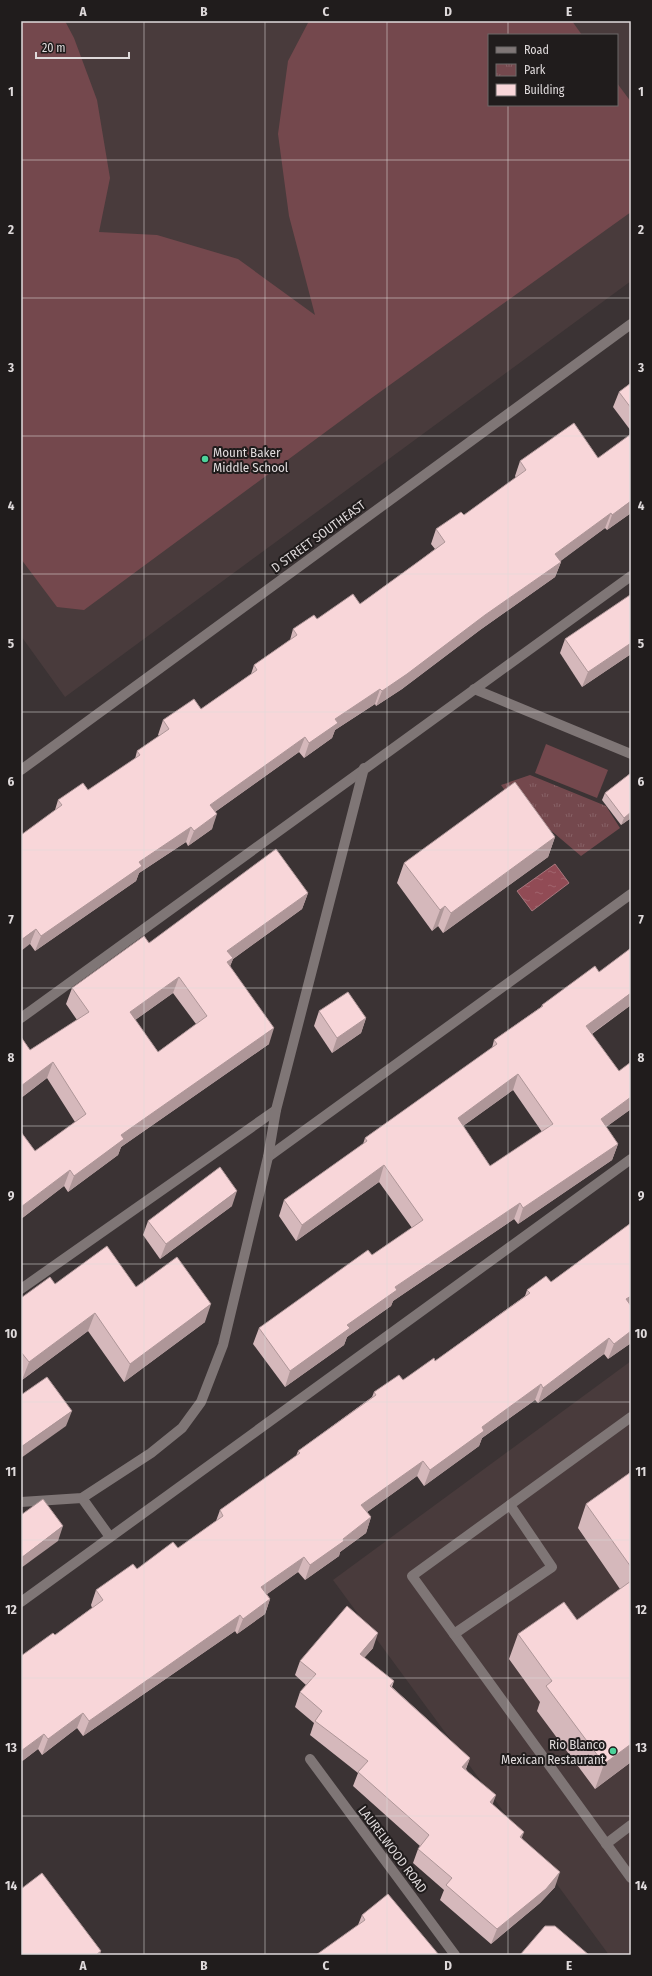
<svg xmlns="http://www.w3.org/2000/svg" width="652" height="1976" font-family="'Fira Sans Condensed',sans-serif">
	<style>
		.built { fill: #493b3c; fill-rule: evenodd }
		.grass { fill: #74484d }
		.park { fill: url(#park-tufts) }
		.water { fill: url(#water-ripples); stroke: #a8767d }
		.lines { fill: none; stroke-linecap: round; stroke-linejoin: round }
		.minor { stroke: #7f7676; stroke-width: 10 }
		.wall { fill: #d5b8bb; fill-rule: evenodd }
		.shaded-wall { fill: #ae9698 }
		.building { fill: #f8d6d9; stroke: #ae9698; fill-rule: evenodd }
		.grid { fill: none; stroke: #dfdadb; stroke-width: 1; stroke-opacity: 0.55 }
		.poi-dot { fill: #4cd39b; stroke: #201c1c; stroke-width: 1.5 }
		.labels { text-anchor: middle; stroke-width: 4; stroke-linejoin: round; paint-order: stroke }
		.poi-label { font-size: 13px; fill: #dfdadb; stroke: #201c1c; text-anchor: start }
		.street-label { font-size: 13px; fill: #dfdadb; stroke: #201c1c }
		.neatline { fill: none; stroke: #dfdadb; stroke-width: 1.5 }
		.grid-label { font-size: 13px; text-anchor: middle; font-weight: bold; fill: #dfdadb }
	</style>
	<defs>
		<pattern id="park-tufts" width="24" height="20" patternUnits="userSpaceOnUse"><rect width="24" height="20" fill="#74484d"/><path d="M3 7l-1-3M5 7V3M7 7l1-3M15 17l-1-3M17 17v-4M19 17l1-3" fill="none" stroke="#876266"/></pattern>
		<pattern id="water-ripples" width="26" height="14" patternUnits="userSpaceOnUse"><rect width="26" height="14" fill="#914b55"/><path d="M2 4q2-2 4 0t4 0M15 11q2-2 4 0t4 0" fill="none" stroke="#a0646d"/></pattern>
	</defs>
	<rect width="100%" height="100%" fill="#3b3334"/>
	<!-- built -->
	<g class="built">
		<path d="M21,21h610v260l-566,416 -44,-61zM489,35h128v70h-128z"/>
		<path d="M631,1361v594h-22l-276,-375z"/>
	</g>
	<!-- grass -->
	<g class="grass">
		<path d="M21,21h44l9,17 23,62 13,78 -11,54 58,3 81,24 77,56 -26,-99 -11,-82 10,-73 21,-40h263l10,14h-93v70h128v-22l14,19v110l-258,185 -289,213 -27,-3 -36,-48z"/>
		<path d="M546,744l62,26 -11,28 -62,-25z"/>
	</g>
	<!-- park -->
	<path class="park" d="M530,775l76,31 14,22 -39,28 -40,-34 -9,6 -31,-43z"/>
	<!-- water -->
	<path class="water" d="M555,864l14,19 -37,28 -15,-20z"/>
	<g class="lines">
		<!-- minor -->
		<g class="minor">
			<path d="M474,689l157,65"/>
			<path d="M21,770l610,-446"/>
			<path d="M21,1018l610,-442"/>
			<path d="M268,1157l363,-263"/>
			<path d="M21,1289l255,-179"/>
			<path d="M631,1417l-219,159 219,302"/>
			<path d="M82,1498l28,39"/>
			<path d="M21,1502l61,-4 69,-45 31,-25 19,-26 22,-57 45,-188 8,-47 88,-342"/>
			<path d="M21,1602l610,-443"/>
			<path d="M454,1634l98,-67 -42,-62"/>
			<path d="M310,1759l145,196"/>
			<path d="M606,1844l25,-19"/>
		</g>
	</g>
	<!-- wall -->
	<g class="wall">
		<path d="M631,383v48l-18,-24 6,-15z"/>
		<path d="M520,461l111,52 -24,17 -2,-2 -45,33 1,1 -6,15 -75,53 -78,59 -26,17 -1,-2 -40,26 -3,8 -28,20 -5,-6 -84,60 -3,17 -24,17 -2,-4 -47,31 -3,8 -101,70 -5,-7 25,-134 3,-10 30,-10 47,-31 2,-8 22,-15 -1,-1 5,-15 38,-11 50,-35 3,-9 36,-25 3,-11 24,-10 43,-15 62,-45 13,-10 -4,-5 5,-15 28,-14 52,-37 -1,-2z"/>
		<path d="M631,596v58l-49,33 -22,-34 5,-14z"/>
		<path d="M631,773v45l-10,7 -19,-25 3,-7z"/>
		<path d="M555,837l-7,20 -105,76 -5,-7 -6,5 -35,-48 7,-20z"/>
		<path d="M308,893l-6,16 -69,50 -3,7 39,78 -148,103 -3,8 -50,37 -4,-6 -43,33v-87l14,19 40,-29 -28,-44 -26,20v-61l9,13 47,-30 -11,-16 6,-16 77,-45zM173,993l23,31 -38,28 -23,-32z"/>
		<path d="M599,972l32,33 -39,29 39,75 -25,18 12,17 -6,16 -94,64 -4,-5 -121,82 -2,5 -44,31 -3,8 -59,42 -32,-43 6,-16 113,-73 40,-27 -33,-46 -83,59 -17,-25 5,-16 79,-56 2,-6 127,-90 2,-8 47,-33 1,-2zM513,1090l29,42 -52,34 -27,-40z"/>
		<path d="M319,1011l47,7 -5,15 -29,20 -18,-27z"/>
		<path d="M232,1206l-72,53 -17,-24 5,-14z"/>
		<path d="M631,1223v120l-23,16 -4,-5 -66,49 -3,-3 -53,38 -3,8 -55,40 -7,-10 -50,36 4,5 -5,16 -26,19 -1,4 -34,24 -7,-8 -31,22 3,5 -5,15 -28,20 -2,-3 -152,105 -6,-8 -35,27 -4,-6 -17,13v-106l34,-21 37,-27 -1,-3 5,-15 82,-42 38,-27 4,-11 76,-54 2,-5 74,-54 2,-5 29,-12 32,-19 90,-65 2,-6 24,-8z"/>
		<path d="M55,1284l81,3 69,35 -81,60 -36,-51 -66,49 -1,-1v-81z"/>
		<path d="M631,1472v290l-36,27 -58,-78 3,-9 -31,-43 9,-25 59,-14 43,-31 -42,-61 8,-24z"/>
		<path d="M373,1648l-9,10 30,23 -2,6 78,71 -4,11 27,36 29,33 33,49 -15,16 -49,41 -51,-44 4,-10 -31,-27 5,-14 2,-3 -67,-60 5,-13 -48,-38 4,-12 -19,-16 5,-15 6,-7 -11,-10 5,-14z"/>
		<path d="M362,1915l77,40 -81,-30z"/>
	</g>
	<!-- shaded-wall -->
	<g class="shaded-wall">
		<path d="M631,501v12l-24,17 5,-15z"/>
		<path d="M611,513l-6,15 -55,41 5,-15z"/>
		<path d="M561,562l-6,15 -75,53 -78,59 -26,17 6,-15 103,-76z"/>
		<path d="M631,643v11l-49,33 6,-15z"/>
		<path d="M380,689l-5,15 -40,26 -3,8 -28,20 5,-15 26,-24z"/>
		<path d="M305,737l-6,15 -94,67 5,-14z"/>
		<path d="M631,812v6l-10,7 3,-7z"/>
		<path d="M217,814l-5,15 -24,17 6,-15z"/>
		<path d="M191,827l-5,15 -47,31 -3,8 -101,70 6,-15 98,-74z"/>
		<path d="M555,837l-7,20 -105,76 8,-20z"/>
		<path d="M308,893l-6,16 -69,50 -6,15v-23z"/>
		<path d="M445,906l-7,20 -6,5 8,-21z"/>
		<path d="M36,929l-6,15 -9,7v-11z"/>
		<path d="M179,977l-6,16 -49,35 6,-16z"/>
		<path d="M631,993v12l-51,37 6,-16z"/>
		<path d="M366,1018l-5,15 -29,20 5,-15z"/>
		<path d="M274,1028l-5,16 -148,103 -3,8 -50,37 6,-16 47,-41z"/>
		<path d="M53,1062l-6,16 -26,20v-12z"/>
		<path d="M518,1074l-5,16 -61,44 6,-16z"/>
		<path d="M631,1097v12l-36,26 6,-16z"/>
		<path d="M618,1144l-6,16 -94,64 5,-16z"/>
		<path d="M384,1165l-5,17 -83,59 6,-16z"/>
		<path d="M70,1170l-6,16 -43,33v-12z"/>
		<path d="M237,1191l-5,15 -72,53 6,-15z"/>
		<path d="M520,1203l-6,16 -121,82 -2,5 -44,31 -3,8 -59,42 5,-16 57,-46 48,-38z"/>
		<path d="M631,1296v11l-5,-8z"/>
		<path d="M211,1304l-6,18 -81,60 6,-18z"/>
		<path d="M95,1313l-7,18 -66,49 7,-18z"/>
		<path d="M631,1331v12l-23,16 6,-15z"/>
		<path d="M609,1338l-5,16 -66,49 5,-15z"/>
		<path d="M541,1384l-6,16 -53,38 -3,8 -55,40 6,-16 52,-43z"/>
		<path d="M72,1411l-6,15 -45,32v-11z"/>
		<path d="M423,1461l-6,15 -61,44 5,-15z"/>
		<path d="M371,1517l-5,16 -26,19 -1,4 -34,24 5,-15 33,-26z"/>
		<path d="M63,1526l-5,15 -37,27v-10z"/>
		<path d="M304,1557l-6,15 -42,30 5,-15z"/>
		<path d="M270,1599l-5,15 -28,20 6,-15z"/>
		<path d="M240,1615l-5,16 -152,105 6,-15z"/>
		<path d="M378,1633l-5,15 -19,21 6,-15z"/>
		<path d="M83,1713l-6,15 -35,27 6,-16z"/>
		<path d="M44,1734l-6,15 -17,13v-11z"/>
		<path d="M631,1744v18l-36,27 9,-25z"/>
		<path d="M470,1758l-6,15 -2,-6z"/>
		<path d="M496,1795l-5,14 -1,-7z"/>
		<path d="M524,1832l-5,14 1,-9z"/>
		<path d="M560,1872l-5,15 -15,16 -49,41 6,-15z"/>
		<path d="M101,1951l-1,4h-4z"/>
	</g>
	<!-- building -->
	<g class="building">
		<path d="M631,383v25l-12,-16z"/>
		<path d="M574,423l24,35 33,-24v67l-19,14 -1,-2 -56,41 6,8 -76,53 -78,59 -25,17 -2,-2 -45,30 3,4 -29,20 -4,-6 -95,68 7,9 -23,17 -3,-4 -52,35 3,4 -101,70 -5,-7 -15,11v-105l41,-30 -4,-5 25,-17 5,7 52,-35 -3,-4 32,-22 -6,-9 31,-21 7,10 56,-39 -3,-5 43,-30 -4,-6 21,-14 3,4 36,-25 7,10 62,-45 23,-17 -9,-13 25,-17 3,3 62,-45 -6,-9z"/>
		<path d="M630,595l1,1v47l-43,29 -23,-33z"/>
		<path d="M631,773v39l-7,6 -19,-25z"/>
		<path d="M515,782l40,55 -104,76 -6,-7 -5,4 -36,-47z"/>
		<path d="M276,849l32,44 -81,58 6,7 -6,4 47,66 -153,107 3,4 -50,37 -4,-6 -49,37v-75l14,19 51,-37 -33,-52 -32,24v-49l9,13 59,-38 -17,-24 72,-52 5,7zM179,977l28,39 -49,36 -28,-40z"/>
		<path d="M631,948v45l-45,33 33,45 12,-9v35l-30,22 17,25 -95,64 -3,-5 -125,84 2,3 -50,35 3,3 -60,43 -31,-43 109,-78 4,5 51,-35 -39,-55 -82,60 -18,-25 83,-59 -2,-3 132,-94 -3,-4 49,-34 -1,-1 53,-39 4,6zM518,1074l35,50 -63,42 -32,-48z"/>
		<path d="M348,992l18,26 -29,20 -18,-27z"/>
		<path d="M220,1167l17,24 -71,53 -18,-23z"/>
		<path d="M631,1223v73l-5,3 5,7v25l-17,13 -5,-6 -66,50 -2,-4 -59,43 2,4 -54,39 -7,-9 -62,44 10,12 -28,22 1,2 -34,24 -6,-8 -43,30 9,12 -27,20 -3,-4 -151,106 -6,-8 -35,26 -4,-5 -23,17v-95l32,-23 2,2 48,-35 -7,-10 37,-26 4,5 36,-27 5,6 45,-32 -3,-6 80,-57 -2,-2 78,-56 -2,-3 25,-17 4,5 31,-22 1,3 95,-68 -3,-3 19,-14 5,6z"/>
		<path d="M107,1246l29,41 41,-30 34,47 -81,60 -35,-51 -66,49 -8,-10v-54l29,-21 5,7z"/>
		<path d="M47,1377l25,34 -51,36v-52z"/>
		<path d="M631,1472v95l-45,-63z"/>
		<path d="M43,1499l20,27 -42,32v-43z"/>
		<path d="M631,1581v163l-27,20 -58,-78 6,-5 -34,-47 46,-32 13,18z"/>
		<path d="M347,1606l31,27 -18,21 34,27 -4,5 80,72 -8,9 34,28 -6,7 34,30 -4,5 40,35 -14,17 -49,40 -51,-44 6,-7 -34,-29 11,-14 -71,-63 10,-11 -53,-40 7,-10 -22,-19 16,-18 -16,-13z"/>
		<path d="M42,1873l59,78 -5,4h-75v-66z"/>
		<path d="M388,1894l51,61h-123l49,-35 -3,-5z"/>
		<path d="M545,1926h10l34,29h-69z"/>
	</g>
	<!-- grid -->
	<path class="grid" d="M144,21v1934M265,21v1934M387,21v1934M508,21v14M508,105v1850M21,160h610M21,298h610M21,436h610M21,574h610M21,712h610M21,850h610M21,988h610M21,1126h610M21,1264h610M21,1402h610M21,1540h610M21,1678h610M21,1816h610"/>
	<!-- markers -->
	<g class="poi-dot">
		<circle cx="205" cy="459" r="4"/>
		<circle cx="613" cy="1751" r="4"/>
	</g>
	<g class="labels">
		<!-- poi labels -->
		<g class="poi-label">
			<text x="213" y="457">Mount Baker<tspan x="213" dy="15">Middle School</tspan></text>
			<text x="605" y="1749" text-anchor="end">Rio Blanco<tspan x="605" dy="15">Mexican Restaurant</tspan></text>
		</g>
		<!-- street labels -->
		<g class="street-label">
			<text transform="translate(318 536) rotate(-36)" y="5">D STREET SOUTHEAST</text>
			<text transform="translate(393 1849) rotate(53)" y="5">LAURELWOOD ROAD</text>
		</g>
	</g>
	<!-- border -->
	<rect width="652" height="1976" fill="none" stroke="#201c1c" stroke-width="44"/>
	<!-- legend -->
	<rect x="488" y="34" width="130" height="72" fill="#201c1c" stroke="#6c6868"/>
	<rect x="496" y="47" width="20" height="6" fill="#7f7676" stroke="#6c6868"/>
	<text x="524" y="54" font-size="12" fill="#dfdadb">Road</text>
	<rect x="496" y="64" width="20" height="12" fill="url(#park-tufts)" stroke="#6c6868"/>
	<text x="524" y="74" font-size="12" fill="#dfdadb">Park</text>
	<rect x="496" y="84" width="20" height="12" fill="#f8d6d9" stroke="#6c6868"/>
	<text x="524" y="94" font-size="12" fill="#dfdadb">Building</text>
	<!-- scale -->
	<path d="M36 52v6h93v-6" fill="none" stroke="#dfdadb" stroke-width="2"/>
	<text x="42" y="52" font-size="12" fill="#dfdadb" stroke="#201c1c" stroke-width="3" paint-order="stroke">20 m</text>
	<rect x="22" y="22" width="608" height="1932" class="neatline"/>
	<g class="grid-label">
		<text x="83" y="16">A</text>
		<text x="204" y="16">B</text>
		<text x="326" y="16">C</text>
		<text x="448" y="16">D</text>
		<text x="569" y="16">E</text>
		<text x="11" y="96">1</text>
		<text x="641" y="96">1</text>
		<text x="11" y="234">2</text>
		<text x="641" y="234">2</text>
		<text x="11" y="372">3</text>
		<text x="641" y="372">3</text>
		<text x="11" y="510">4</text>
		<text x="641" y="510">4</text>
		<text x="11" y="648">5</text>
		<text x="641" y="648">5</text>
		<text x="11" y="786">6</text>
		<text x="641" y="786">6</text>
		<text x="11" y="924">7</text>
		<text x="641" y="924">7</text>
		<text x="11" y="1062">8</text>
		<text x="641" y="1062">8</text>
		<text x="11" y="1200">9</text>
		<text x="641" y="1200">9</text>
		<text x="11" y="1338">10</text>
		<text x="641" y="1338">10</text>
		<text x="11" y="1476">11</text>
		<text x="641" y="1476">11</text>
		<text x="11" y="1614">12</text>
		<text x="641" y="1614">12</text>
		<text x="11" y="1752">13</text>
		<text x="641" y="1752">13</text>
		<text x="11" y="1890">14</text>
		<text x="641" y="1890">14</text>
		<text x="83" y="1970">A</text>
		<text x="204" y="1970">B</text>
		<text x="326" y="1970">C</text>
		<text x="448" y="1970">D</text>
		<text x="569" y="1970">E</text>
	</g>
</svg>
